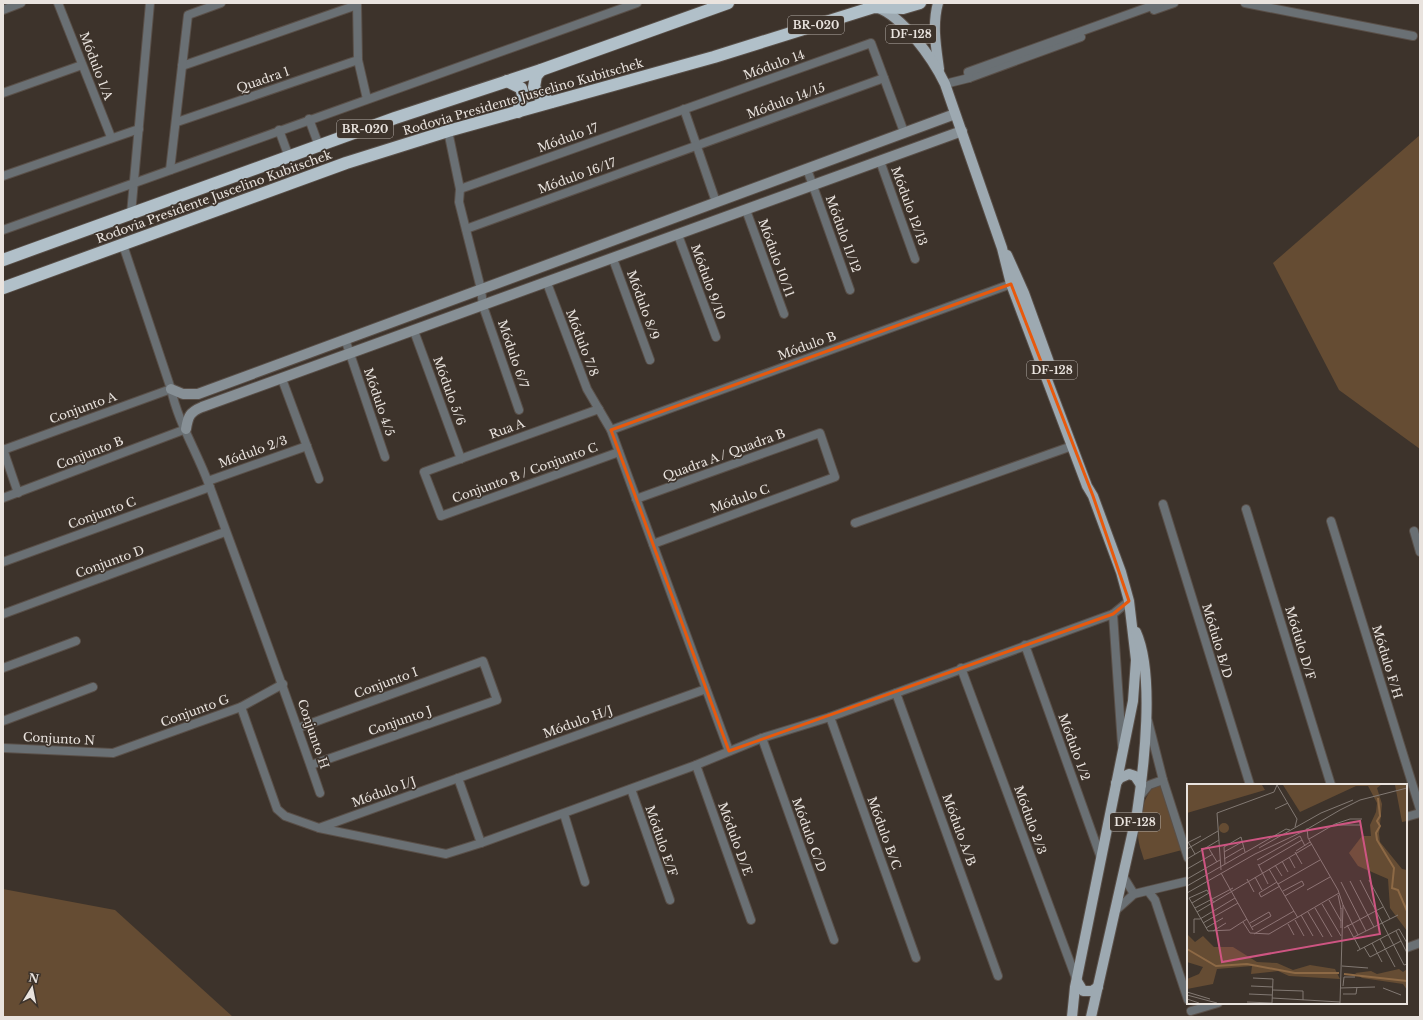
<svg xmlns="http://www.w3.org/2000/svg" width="1423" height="1020" font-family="'Libre Baskerville',serif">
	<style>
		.green { fill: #654c33 }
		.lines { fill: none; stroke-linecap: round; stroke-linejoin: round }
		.street-casing { stroke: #594f48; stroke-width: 10 }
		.secondary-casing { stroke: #594f48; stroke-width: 12 }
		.primary-casing { stroke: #594f48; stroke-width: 12 }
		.highway-casing { stroke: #594f48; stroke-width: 14 }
		.street { stroke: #6a7074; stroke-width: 8 }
		.secondary { stroke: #879096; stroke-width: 10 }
		.primary { stroke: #9da9b1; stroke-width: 10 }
		.highway { stroke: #b1c0c9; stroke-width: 12 }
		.marked { fill: none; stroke: #e8590c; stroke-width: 3; stroke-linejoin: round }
		.labels { text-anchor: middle; stroke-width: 3.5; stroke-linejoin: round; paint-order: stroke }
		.shield { fill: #3d332b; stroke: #b5aea8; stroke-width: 1 }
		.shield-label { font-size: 11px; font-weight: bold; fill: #e9e3de }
		.street-label { font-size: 12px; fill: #e9e3de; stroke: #3d332b }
		.inset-river { fill: none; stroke: #8d6945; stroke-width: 2 }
		.inset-road { fill: none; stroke: #827973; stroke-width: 1 }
		.view { fill: #ce5582; fill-opacity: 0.15; stroke: #ce5582; stroke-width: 2 }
		.inset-edge { fill: none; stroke: #e9e3de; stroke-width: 2 }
	</style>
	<rect width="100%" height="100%" fill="#3d332b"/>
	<!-- green -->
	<g class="green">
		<path d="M1420,135v314l-81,-59 -66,-127z"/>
		<path d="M1156,785h5l21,65 -38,10c-2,-7 -6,-17 -6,-25 1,-16 5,-40 18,-50z"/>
		<path d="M3,889l112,21 118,107h-230z"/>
	</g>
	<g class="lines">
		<!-- street casing -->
		<g class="street-casing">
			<g id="street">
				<path d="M58,3l53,134"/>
				<path d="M357,3l1,57 9,39"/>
				<path d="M1245,3l168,33"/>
				<path d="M3,10l18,-7"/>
				<path d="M1154,10l20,-7"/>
				<path d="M182,66l175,-61"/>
				<path d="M969,78l112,-41"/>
				<path d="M945,84l24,-6 -1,-6 192,-69"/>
				<path d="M3,93l79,-28"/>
				<path d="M684,109l32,93"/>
				<path d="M309,119l10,27"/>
				<path d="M177,122l181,-62"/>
				<path d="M279,130l10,27"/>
				<path d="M448,131l12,58 -1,13 22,87 2,17 36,104"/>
				<path d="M880,161l35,98"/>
				<path d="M807,169l43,121"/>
				<path d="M170,170l18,-155 33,-12"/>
				<path d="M3,176l136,-47"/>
				<path d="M460,189l411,-146 33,89"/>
				<path d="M746,210l38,104"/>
				<path d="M131,214l19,-211"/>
				<path d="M466,229l418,-151"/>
				<path d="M3,230l634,-227"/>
				<path d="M678,235l38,102"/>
				<path d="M123,245l48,144c7,33 25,61 37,93 38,103 76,206 112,311"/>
				<path d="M613,259l37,101"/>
				<path d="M547,283l40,106 24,41 118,321"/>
				<path d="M414,331l47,128"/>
				<path d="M345,339l40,118"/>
				<path d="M282,379l37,100"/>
				<path d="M599,409l-175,63 17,44 178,-64"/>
				<path d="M611,430l400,-146"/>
				<path d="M3,449l15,44"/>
				<path d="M3,450l168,-61"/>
				<path d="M208,481l99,-35"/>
				<path d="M3,498l183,-69"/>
				<path d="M636,499l184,-66 15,44 -182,67"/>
				<path d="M1163,504l87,281"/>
				<path d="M1246,509l85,276"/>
				<path d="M1331,521l89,288"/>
				<path d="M855,523l217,-77"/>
				<path d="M1414,531l6,21"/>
				<path d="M3,562l207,-75"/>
				<path d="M3,614l222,-82"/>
				<path d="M1113,614l9,131"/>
				<path d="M1025,645l76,213"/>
				<path d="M3,668l73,-27"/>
				<path d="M961,668l116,313"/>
				<path d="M896,693l102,283"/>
				<path d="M241,707l36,102 8,7 34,12 127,26 35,-11 215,-78 66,-27 68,-21 283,-103 16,-13"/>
				<path d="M830,717l86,241"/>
				<path d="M3,721l90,-34"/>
				<path d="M1148,721l15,59 25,78"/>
				<path d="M298,728l185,-67 14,39 -186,65"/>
				<path d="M762,738l72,202"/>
				<path d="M3,748l110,5 128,-46 42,-23"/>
				<path d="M696,765l55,155"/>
				<path d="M458,778l23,65"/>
				<path d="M631,789l39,111"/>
				<path d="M1140,796l9,-11 14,-5"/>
				<path d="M564,814l21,68"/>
				<path d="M1406,817l14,-4"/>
				<path d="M319,828l387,-139"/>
				<path d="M1123,876l11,18"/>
				<path d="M1148,891l7,9 33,100"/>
				<path d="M1115,911l19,-17 54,-13"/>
				<path d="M1406,948l14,-5"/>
				<path d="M1191,1011l27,-8"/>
			</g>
		</g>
		<!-- secondary casing -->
		<g class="secondary-casing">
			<g id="secondary">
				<path d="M171,389l12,5h15l757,-280"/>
				<path d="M186,429c2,-13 4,-17 16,-22l760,-276"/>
			</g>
		</g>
		<!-- primary casing -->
		<g class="primary-casing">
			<g id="primary">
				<path d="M938,3c-6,22 -2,44 1,66"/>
				<path d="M876,7c27,9 57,52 69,77l57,164 9,36 76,202 6,10 28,76 8,29 7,59 -3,41 -58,286 -3,30"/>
				<path d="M1007,255l17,38 26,72"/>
				<path d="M1116,783l4,-5 9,-4 6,2 6,9"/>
				<path d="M1077,981l6,10h9l6,-4"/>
				<path d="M1091,1017l46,-204c7,-46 18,-139 -1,-181"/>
			</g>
		</g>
		<!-- highway casing -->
		<g class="highway-casing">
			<g id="highway">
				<path d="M541,70l-5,6 -2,11 5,9 12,6"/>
				<path d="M507,81l14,7 2,7 -5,17"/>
				<path d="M3,260l392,-142 146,-48 187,-67"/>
				<path d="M3,288l343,-125 102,-32 266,-74 160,-50 29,1 17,-5"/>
			</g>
		</g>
		<!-- street -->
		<use href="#street" class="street"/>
		<!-- secondary -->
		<use href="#secondary" class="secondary"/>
		<!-- primary -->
		<use href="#primary" class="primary"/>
		<!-- highway -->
		<use href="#highway" class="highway"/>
	</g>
	<!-- marked area -->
	<path class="marked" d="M1011,284l82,212 36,105 -16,13 -384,137 -118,-321z"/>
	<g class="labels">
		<!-- shield labels -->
		<g class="shield">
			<rect x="788" y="16" width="56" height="18" rx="3"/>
			<rect x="886" y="25" width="50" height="18" rx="3"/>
			<rect x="337" y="120" width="56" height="18" rx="3"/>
			<rect x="1027" y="361" width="50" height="18" rx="3"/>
			<rect x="1110" y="813" width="50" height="18" rx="3"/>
		</g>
		<g class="shield-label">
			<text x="816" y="29">BR-020</text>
			<text x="911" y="38">DF-128</text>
			<text x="365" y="133">BR-020</text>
			<text x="1052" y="374">DF-128</text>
			<text x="1135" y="826">DF-128</text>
		</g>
		<!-- street labels -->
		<g class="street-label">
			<text transform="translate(774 65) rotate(-20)" y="4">Módulo 14</text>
			<text transform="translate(96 66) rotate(69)" y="4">Módulo 1/A</text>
			<text transform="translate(263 80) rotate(-19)" y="4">Quadra 1</text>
			<text transform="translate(523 97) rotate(-16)" y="4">Rodovia Presidente Juscelino Kubitschek</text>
			<text transform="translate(786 101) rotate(-20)" y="4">Módulo 14/15</text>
			<text transform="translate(568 138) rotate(-20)" y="4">Módulo 17</text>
			<text transform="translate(577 176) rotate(-20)" y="4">Módulo 16/17</text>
			<text transform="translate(214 197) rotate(-20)" y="4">Rodovia Presidente Juscelino Kubitschek</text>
			<text transform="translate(909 206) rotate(70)" y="4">Módulo 12/13</text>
			<text transform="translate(843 234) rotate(70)" y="4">Módulo 11/12</text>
			<text transform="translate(776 258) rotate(70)" y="4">Módulo 10/11</text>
			<text transform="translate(708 282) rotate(70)" y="4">Módulo 9/10</text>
			<text transform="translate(643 305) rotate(70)" y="4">Módulo 8/9</text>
			<text transform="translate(582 343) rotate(69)" y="4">Módulo 7/8</text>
			<text transform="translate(807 346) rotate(-20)" y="4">Módulo B</text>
			<text transform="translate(513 354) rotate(71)" y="4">Módulo 6/7</text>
			<text transform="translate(449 391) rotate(70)" y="4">Módulo 5/6</text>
			<text transform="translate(379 402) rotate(71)" y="4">Módulo 4/5</text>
			<text transform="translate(83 408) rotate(-20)" y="4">Conjunto A</text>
			<text transform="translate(507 429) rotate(-20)" y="4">Rua A</text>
			<text transform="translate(253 452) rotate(-20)" y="4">Módulo 2/3</text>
			<text transform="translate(90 453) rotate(-21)" y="4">Conjunto B</text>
			<text transform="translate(724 455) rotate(-20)" y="4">Quadra A / Quadra B</text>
			<text transform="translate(525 473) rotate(-20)" y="4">Conjunto B / Conjunto C</text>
			<text transform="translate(740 499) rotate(-20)" y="4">Módulo C</text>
			<text transform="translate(102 513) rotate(-20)" y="4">Conjunto C</text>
			<text transform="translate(110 562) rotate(-20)" y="4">Conjunto D</text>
			<text transform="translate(1217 641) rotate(73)" y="4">Módulo B/D</text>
			<text transform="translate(1300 643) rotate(73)" y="4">Módulo D/F</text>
			<text transform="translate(1387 662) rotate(73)" y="4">Módulo F/H</text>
			<text transform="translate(386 683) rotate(-20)" y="4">Conjunto I</text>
			<text transform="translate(195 711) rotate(-20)" y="4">Conjunto G</text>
			<text transform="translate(400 721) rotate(-19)" y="4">Conjunto J</text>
			<text transform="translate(578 722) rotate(-20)" y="4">Módulo H/J</text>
			<text transform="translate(313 734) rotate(71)" y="4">Conjunto H</text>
			<text transform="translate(59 739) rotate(3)" y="4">Conjunto N</text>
			<text transform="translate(1074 747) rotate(70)" y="4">Módulo 1/2</text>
			<text transform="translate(384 792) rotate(-20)" y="4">Módulo I/J</text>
			<text transform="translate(1030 820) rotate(70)" y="4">Módulo 2/3</text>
			<text transform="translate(959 830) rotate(70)" y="4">Módulo A/B</text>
			<text transform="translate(884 833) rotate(70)" y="4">Módulo B/C</text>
			<text transform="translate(809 835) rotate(70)" y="4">Módulo C/D</text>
			<text transform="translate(735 839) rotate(70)" y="4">Módulo D/E</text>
			<text transform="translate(661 841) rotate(71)" y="4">Módulo E/F</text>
		</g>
	</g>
	<!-- overview -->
	<g transform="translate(1187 784)">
		<rect width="220" height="220" fill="#3d332b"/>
		<path d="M0,1h75l3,5 -78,23zM96,1h98l-4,3 5,16 -3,30 1,8 22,27 5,1v61l-17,-23 -2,-29 -30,-13 -9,-13 13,-17h9l-1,-11 6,-13 1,-9 -9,-17h-12l-56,26zM208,1h12v36l-5,1zM32 44a5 5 0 1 1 10 0a5 5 0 1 1-10 0ZM0,150l8,8 8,-6 11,11h19l24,15 20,1 16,7 17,-5 25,4 5,10 -51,-3 -11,-5 -27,3 1,-8 -35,3 -4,15 -26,5v-10l12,-5 4,-7 -16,-5zM212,185l4,3 4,-3v21l-4,-6 -41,-6 -7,-5 16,-2 6,3z" fill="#654c33"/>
		<path class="inset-river" d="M191,14l2,18 -3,5 3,5 -4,7 1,7 17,28 -2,20 6,2 9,21M0,165l29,17 31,-2 48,9h44M157,190l63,7"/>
		<path class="inset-road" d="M90,1l20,34 -2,8M88,25l13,-6M152,41h21M120,44l1,10 30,52 5,15 -3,98M122,55l26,-15 15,-5h12M0,56l8,14M2,58l12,-6M21,63l9,15M72,64l62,-35 32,-13M0,65l31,-18M109,67l14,-9M37,68l18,-10M108,68l7,12M102,73l6,11M0,75l32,-19M37,75l19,-11M70,76l43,-24 5,10M95,77l6,11M38,80l-1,-17 17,-10 4,15M71,80l10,20M72,81l43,-25M88,81l7,11M0,85l26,-15M82,85l29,49M34,86l-4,-57 57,-21 3,-7M34,89l32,57M68,93l7,13M0,95l33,-19M60,95l7,13M173,96l44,85 3,-1M182,96l21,39M163,97l24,46M90,98l-18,11 2,4 19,-11M154,98l25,49M91,100l42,-24M0,102l99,-57 4,1M120,106l23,-13M96,107l19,-10 2,4 -19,11M0,109l68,-39 49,-23 36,-21 20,-10 47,-12M151,111l3,14M142,116l12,21M5,119l17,-10M27,119l-7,-13 -18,8 19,33 22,-1 17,-11M135,120l19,32M156,121l15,30M8,124l38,-20M128,124l17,29M10,128l115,-68M121,128l15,25M114,131l12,21M108,136l9,16M56,138l7,11 19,1 70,-41M16,139l35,-20M63,139l19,-11 2,4 -19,11M101,140l6,11M160,141l13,24M19,144l17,-10M154,144v-20M157,144l39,-21M26,147l13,-8M209,147l11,22M7,149v-14h6l35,-21M67,150l40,-23M167,153l44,-22M193,155l15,28M185,159l10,19M177,163l6,10 31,-16M170,167l42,-22 8,14M155,182l26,2M66,194l20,1 -1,24M64,202l22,1M156,202l1,-9h11M153,204l35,-1M196,204l18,7M86,206l30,1v9M0,208l23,7M62,210l23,1M156,210h13l1,-7M0,211l30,8M85,214l68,4M0,215l12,4M60,218l25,1"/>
		<path class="view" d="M173,37l20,113 -158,28 -20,-113z"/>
		<rect width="220" height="220" class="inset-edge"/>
	</g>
	<!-- border -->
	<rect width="1423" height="1020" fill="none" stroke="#e9e3de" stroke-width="8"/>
	<!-- north arrow -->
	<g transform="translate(32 988) rotate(10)" stroke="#3d332b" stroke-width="3" paint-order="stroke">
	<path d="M0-3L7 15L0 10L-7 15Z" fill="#e9e3de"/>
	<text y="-6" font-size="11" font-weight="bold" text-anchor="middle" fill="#e9e3de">N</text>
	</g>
</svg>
